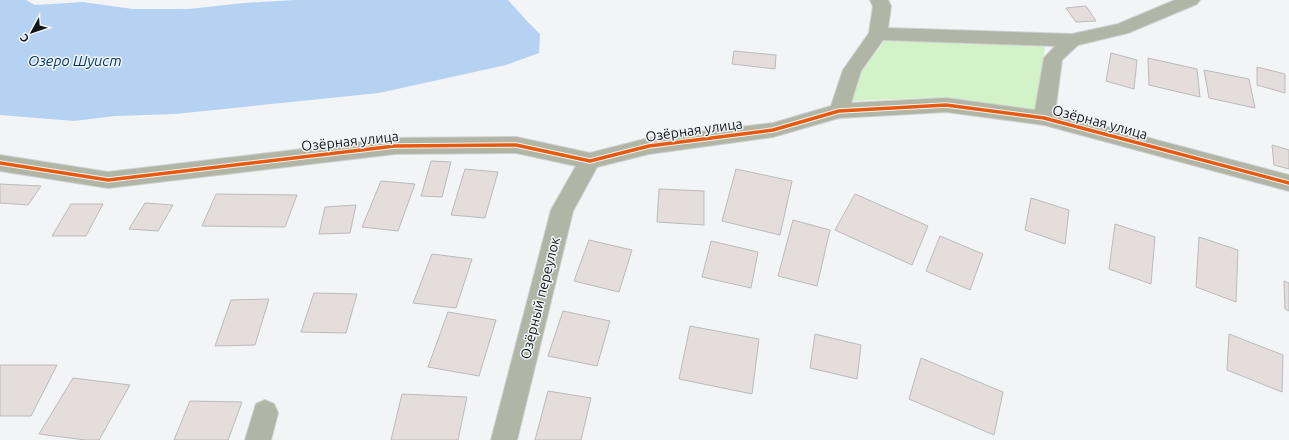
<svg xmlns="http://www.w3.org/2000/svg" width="1289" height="440" font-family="Ubuntu,sans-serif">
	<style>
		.green { fill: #d2f2c8 }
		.water { fill: #b6d2f2 }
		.building { fill: #e4dddb; stroke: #bbb }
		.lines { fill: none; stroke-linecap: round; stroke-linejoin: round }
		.minor-casing { stroke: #cfd0d1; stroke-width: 2 }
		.minor { fill: #b1b5a6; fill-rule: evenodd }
		.cycleway-casing { stroke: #f0f5f8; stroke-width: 5.5 }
		.cycleway { stroke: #e8590c; stroke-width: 3.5 }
		.labels { text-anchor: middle; stroke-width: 3; stroke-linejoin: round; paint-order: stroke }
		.street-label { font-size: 14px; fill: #131416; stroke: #f0f5f8 }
		.water-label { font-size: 15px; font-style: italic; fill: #02325f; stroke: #f0f5f8 }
	</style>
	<rect width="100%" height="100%" fill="#f2f4f6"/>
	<!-- green -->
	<path class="green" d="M885,40l160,7 -10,63 -91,-13 -94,4 12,-30z"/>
	<!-- water -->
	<path class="water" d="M0,0h26l9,5 48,-3 50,7h56l55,-6 50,-3h214l19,21 13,13 -1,19 -33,12 -127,28 -204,21 -60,2 -41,5 -74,-6z"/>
	<!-- building -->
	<g class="building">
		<path d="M1086,6l10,15 -20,1 -10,-14z"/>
		<path d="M734,51l42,4 -1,14 -43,-5z"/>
		<path d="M1111,53l26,7 -3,29 -28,-8z"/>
		<path d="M1148,58l49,11 3,28 -51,-12z"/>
		<path d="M1257,67l28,7v19l-28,-8z"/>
		<path d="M1204,70l45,9 6,29 -46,-10z"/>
		<path d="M1272,145l17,5v19l-15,-4z"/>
		<path d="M431,161l20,1 -9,35 -21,-1z"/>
		<path d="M465,169l33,3 -13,46 -34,-3z"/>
		<path d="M736,169l56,12 -12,54 -58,-14z"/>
		<path d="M381,181l34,3 -17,47 -36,-4z"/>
		<path d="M0,184l41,2 -13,19 -28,-2z"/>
		<path d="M659,189l45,2v34l-47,-3z"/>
		<path d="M216,194l81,1 -12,32 -83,-1z"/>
		<path d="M855,194l73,32 -16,39 -77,-35z"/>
		<path d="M1031,198l38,12 -4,34 -40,-14z"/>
		<path d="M145,203l28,2 -15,26 -29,-2z"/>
		<path d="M71,204h32l-17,32h-34z"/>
		<path d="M356,205l-6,28 -31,1 6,-27z"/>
		<path d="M793,220l37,10 -13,56 -39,-10z"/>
		<path d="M1115,224l40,13 -4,47 -42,-15z"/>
		<path d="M940,236l43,18 -13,36 -44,-19z"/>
		<path d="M1199,237l39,13 -2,52 -40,-15z"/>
		<path d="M589,240l43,10 -13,42 -45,-11z"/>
		<path d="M711,241l47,11 -7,36 -49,-11z"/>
		<path d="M432,254l40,5 -16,49 -43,-5z"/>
		<path d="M1284,281l5,2v28l-4,-2z"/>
		<path d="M314,293l43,1 -11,39 -45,-1z"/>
		<path d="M269,299l-14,46 -40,1 16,-46z"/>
		<path d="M563,311l47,10 -13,45 -49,-10z"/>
		<path d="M448,312l48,8 -17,56 -51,-9z"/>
		<path d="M690,326l69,13 -7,55 -73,-15z"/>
		<path d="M815,334l46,11 -4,34 -47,-11z"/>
		<path d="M1229,334l54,21 -1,37 -55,-22z"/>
		<path d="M921,358l82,34 -9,43 -85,-36z"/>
		<path d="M0,365h57l-26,51h-31z"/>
		<path d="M73,378l57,7 -31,55h-14l-46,-6z"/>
		<path d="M548,391l43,7 -10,42h-46z"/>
		<path d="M402,394l65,3 -9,43h-67z"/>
		<path d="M190,401l52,1 -14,38h-54z"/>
	</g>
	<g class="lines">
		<!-- minor casing -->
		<g class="minor-casing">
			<g id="minor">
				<path d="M870,0h18l3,6 -3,22 184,6 46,-10 57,-24h25l-3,4 -69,29 -50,12 -16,15 -7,53 234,62v16l-245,-66 -98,-13 -107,6 -66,19 -124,17 -52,13 -24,44 -56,229h-26l60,-230 25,-44 -60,-13 -121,1 -287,34 -108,-17v-16l108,17 287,-34 121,-1 74,16 59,-15 124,-15 58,-17 12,-36 26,-37 4,-27zM883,40l172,6 -11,12 -9,52 -89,-12 -95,5 10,-32z"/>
				<path d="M265,400l9,4 4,9 -7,27h-26l11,-36z"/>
			</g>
		</g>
		<!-- minor -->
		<use href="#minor" class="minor"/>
		<!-- cycleway casing -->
		<g class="cycleway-casing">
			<path id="cycleway" d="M0,163l108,17 287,-34 121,-1 74,16 59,-15 124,-16 66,-19 107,-6 98,13 245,65"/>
		</g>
		<!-- cycleway -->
		<use href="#cycleway" class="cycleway"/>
	</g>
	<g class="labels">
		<!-- street labels -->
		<g class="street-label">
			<text transform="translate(1100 122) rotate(15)" y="5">Озёрная улица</text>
			<text transform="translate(694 130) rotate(-8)" y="5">Озёрная улица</text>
			<text transform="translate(350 141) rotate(-6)" y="5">Озёрная улица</text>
			<text transform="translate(540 298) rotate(-76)" y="5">Озёрный переулок</text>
		</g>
		<!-- water labels -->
		<g class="water-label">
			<text x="75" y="66">Озеро Шуист</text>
		</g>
	</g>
	<!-- north arrow -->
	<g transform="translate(32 32) rotate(230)" stroke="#f0f5f8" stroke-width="3" paint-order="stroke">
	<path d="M0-3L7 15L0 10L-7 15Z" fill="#131416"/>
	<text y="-6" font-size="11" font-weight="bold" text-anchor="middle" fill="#131416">С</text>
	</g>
</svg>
